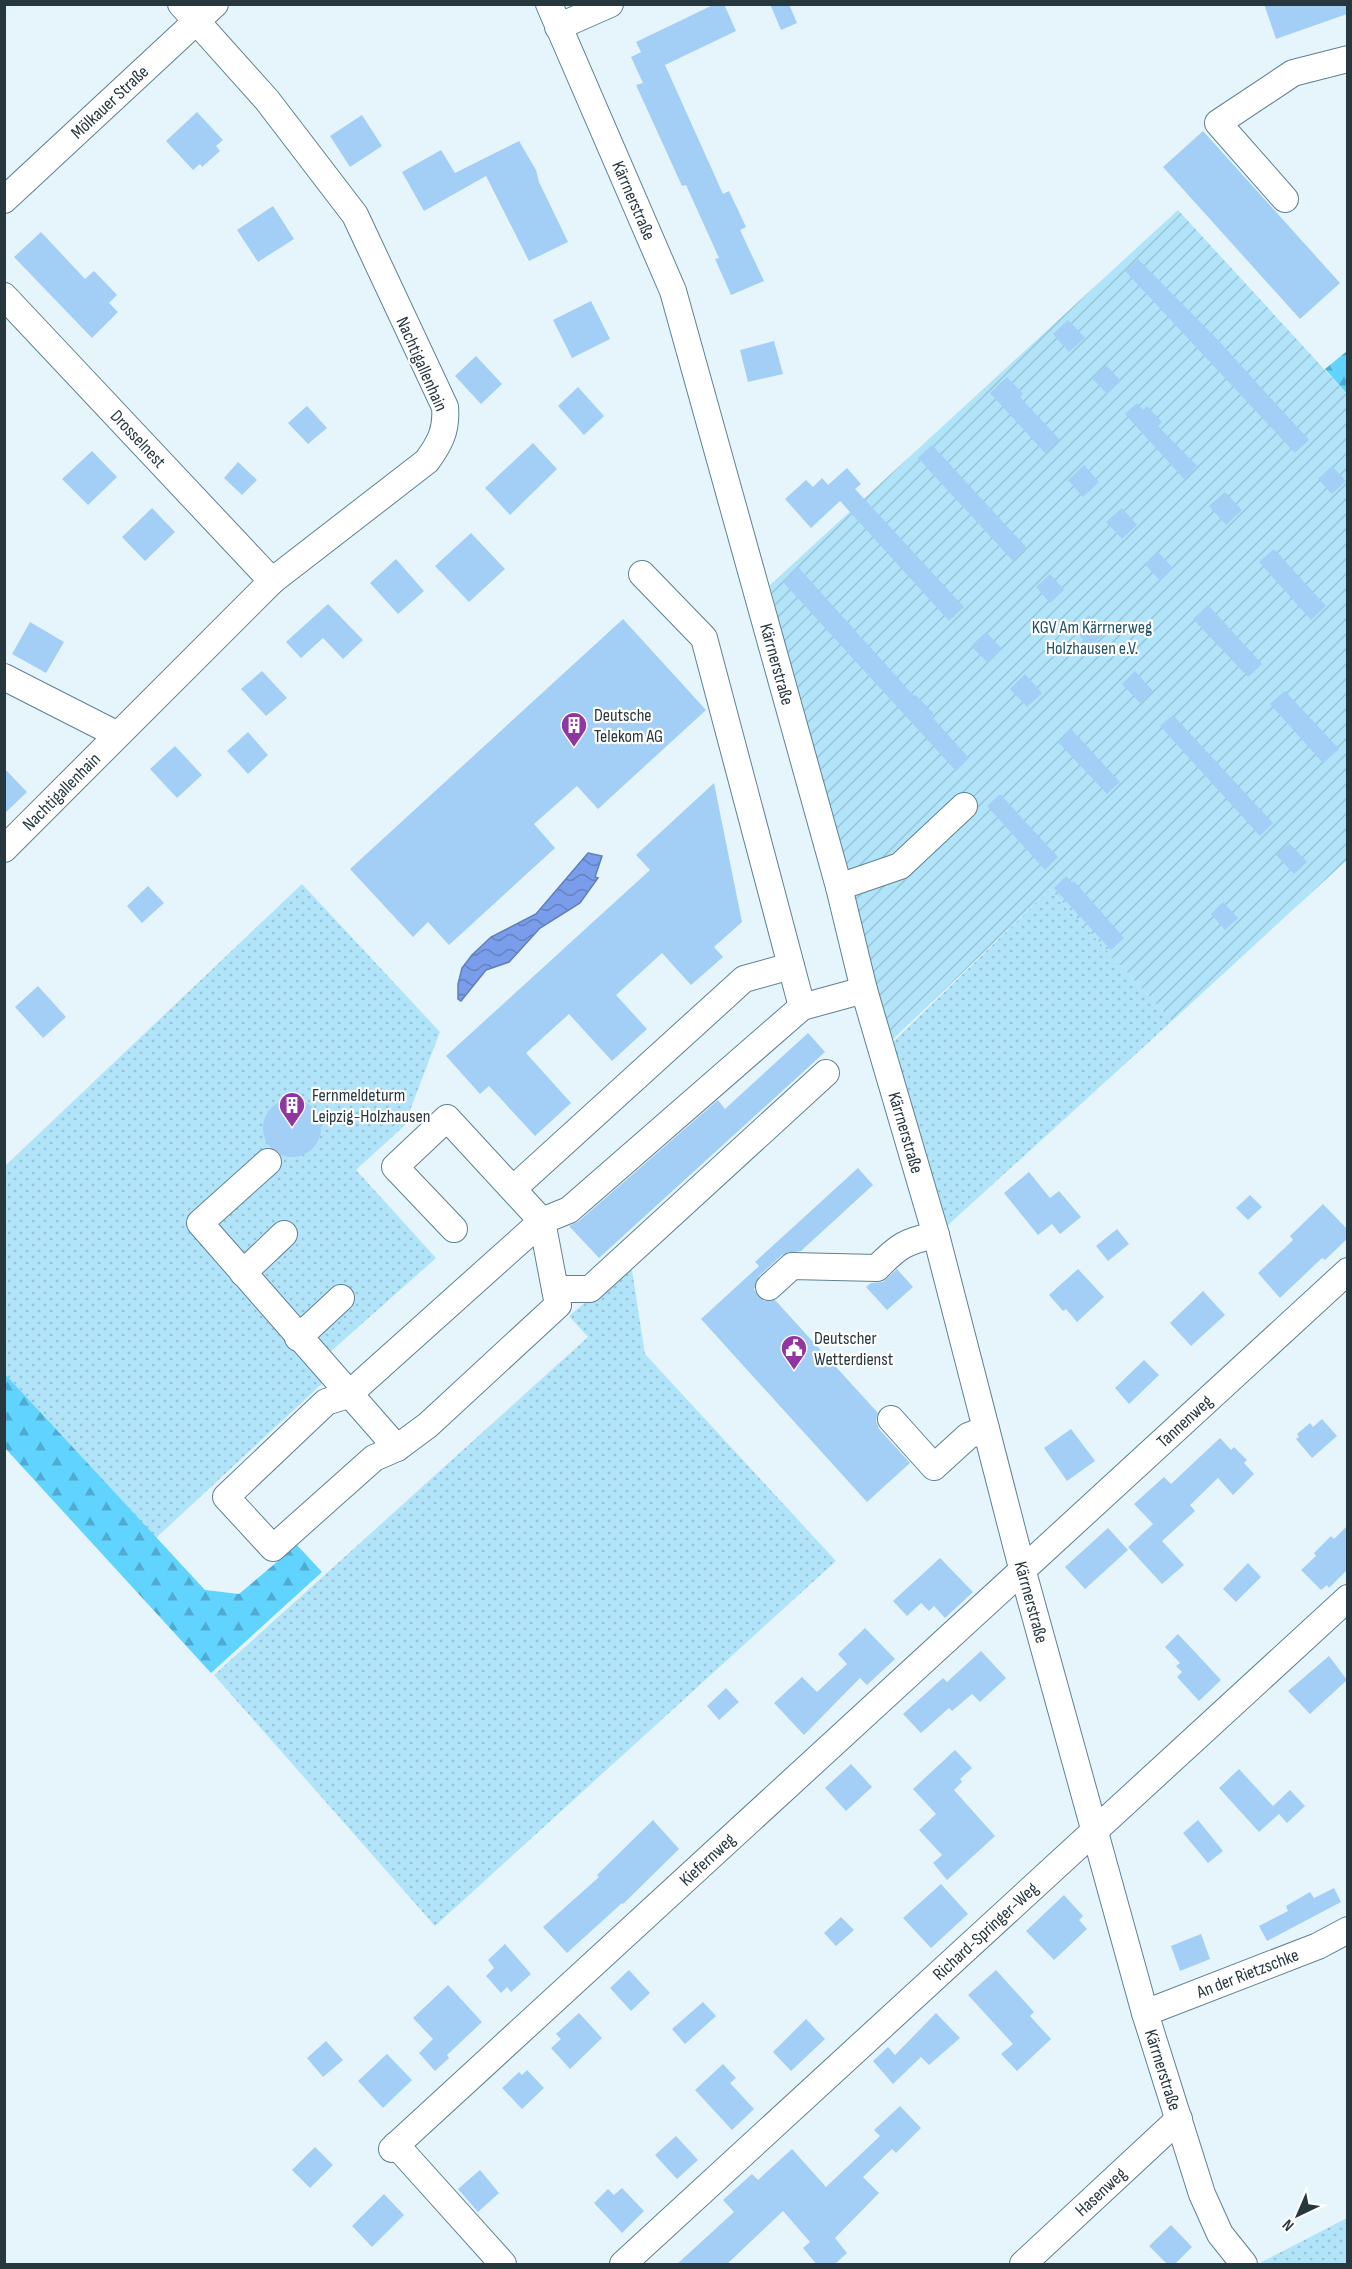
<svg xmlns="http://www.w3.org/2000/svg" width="1352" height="2269" font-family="'Sofia Sans Condensed',sans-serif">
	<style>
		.grass { fill: url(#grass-dots) }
		.forest { fill: url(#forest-firs) }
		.garden { fill: url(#garden-furrows) }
		.water { fill: url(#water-waves); stroke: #617eb7; stroke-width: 1.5 }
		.building { fill: #a3cff6 }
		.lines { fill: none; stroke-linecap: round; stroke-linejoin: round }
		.minor-casing { stroke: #5e8292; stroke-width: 28 }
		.minor { stroke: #fff; stroke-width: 26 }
		.labels { text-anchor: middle; stroke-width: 4.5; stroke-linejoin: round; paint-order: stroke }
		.street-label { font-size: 18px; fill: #27373e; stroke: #fff }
		.park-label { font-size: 18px; fill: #235366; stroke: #fff }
		.poi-label { font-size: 18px; fill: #27373e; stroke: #fff; text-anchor: start }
	</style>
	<defs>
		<pattern id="grass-dots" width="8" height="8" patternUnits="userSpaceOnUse" patternTransform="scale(1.5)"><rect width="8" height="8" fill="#b1e3f9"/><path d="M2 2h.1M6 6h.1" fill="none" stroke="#98c3d6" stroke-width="1.8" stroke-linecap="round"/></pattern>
		<pattern id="forest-firs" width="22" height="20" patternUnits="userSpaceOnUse" patternTransform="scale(1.5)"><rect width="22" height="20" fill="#60d3ff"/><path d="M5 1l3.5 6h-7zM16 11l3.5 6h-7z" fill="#4facd0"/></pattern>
		<pattern id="garden-furrows" width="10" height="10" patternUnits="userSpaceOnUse" patternTransform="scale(1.5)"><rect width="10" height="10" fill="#b1e3f9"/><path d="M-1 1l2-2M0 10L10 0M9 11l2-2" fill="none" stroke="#98c3d6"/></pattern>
		<pattern id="water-waves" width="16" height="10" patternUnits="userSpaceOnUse" patternTransform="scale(1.5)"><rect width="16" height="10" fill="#7a9deb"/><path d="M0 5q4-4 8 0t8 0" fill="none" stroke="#6481c0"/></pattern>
	</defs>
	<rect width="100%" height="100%" fill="#e6f5fc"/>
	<!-- grass -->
	<g class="grass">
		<path d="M302,884l138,148 -36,94 -48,44 80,88 -116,103 6,19 -170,158 -151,-164v-208z"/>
		<path d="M1050,889l122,132 -225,205 -57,-181z"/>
		<path d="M631,1264l14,90 191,207 -401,365 -221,-251 374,-338 -19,-21z"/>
		<path d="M1347,2218v46h-89z"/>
	</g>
	<!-- forest -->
	<g class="forest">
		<path d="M1347,351v43l-22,-25z"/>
		<path d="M5,1374l200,216 34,4 58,-49 25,27 -111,101 -206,-225z"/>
	</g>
	<!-- garden -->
	<path class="garden" d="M1178,210l169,184v466l-175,161 -122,-132 -164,157 -116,-461z"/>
	<!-- water -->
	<path class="water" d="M588,853l14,3 -7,21 3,1 -18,25 -40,25 -31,34 -23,8 -25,31 -3,-2v-15l4,-16 10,-13 19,-18 45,-23z"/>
	<!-- building -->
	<g class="building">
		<path d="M715,4h9l12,27 -71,34 58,129 6,-3 17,36 -6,3 24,51 -33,14 -16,-36 4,-1 -33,-73 -4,1 -46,-101 7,-2 -12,-26 10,-5 -5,-10z"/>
		<path d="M770,4h19l8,19 -16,7z"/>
		<path d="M1264,4h83v10l-71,25z"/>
		<path d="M197,112l26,28 -7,6 4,5 -18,16 -2,-3 -7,6 -27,-29z"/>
		<path d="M362,115l20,31 -32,21 -20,-31z"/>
		<path d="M1203,131l137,152 -40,36 -137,-152z"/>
		<path d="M519,141l17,29 3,12 29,60 -39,19 -43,-85 -62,35 -22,-39 39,-22 14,23z"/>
		<path d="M273,206l21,33 -36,23 -21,-32z"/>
		<path d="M41,232l44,47 9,-8 23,24 -8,8 9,9 -26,26 -78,-81z"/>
		<path d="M1138,259l79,80 92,101 -14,13 -170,-182z"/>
		<path d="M591,301l19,38 -38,19 -19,-38z"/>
		<path d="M1068,320l17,18 -16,14 -16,-18z"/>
		<path d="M774,341l9,33 -35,8 -8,-32z"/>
		<path d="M476,356l26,28 -21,20 -26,-28z"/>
		<path d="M1106,365l15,16 -14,13 -15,-16z"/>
		<path d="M1007,377l16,17 -3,3 40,43 -15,13 -55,-60z"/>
		<path d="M578,387l26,29 -20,19 -26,-29z"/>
		<path d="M1137,403l6,7 4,-4 15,16 -4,4 39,40 -13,13 -59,-65z"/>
		<path d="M307,406l20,22 -19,16 -20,-21z"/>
		<path d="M533,443l24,26 -47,46 -25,-27z"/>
		<path d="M932,445l95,103 -14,13 -95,-103z"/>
		<path d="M92,451l25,26 -29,28 -26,-26z"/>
		<path d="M238,462l19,18 -15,15 -18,-17z"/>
		<path d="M1084,465l15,17 -16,15 -15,-17z"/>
		<path d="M1332,466l14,15 -14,13 -14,-15z"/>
		<path d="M847,468l14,16 -6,5 109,118 -15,14 -109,-120 -29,27 -26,-29 21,-19 7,7 9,-9 6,7z"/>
		<path d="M1225,492l17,18 -16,15 -17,-19z"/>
		<path d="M152,508l23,24 -30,29 -23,-24z"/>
		<path d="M1122,508l15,17 -15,14 -16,-17z"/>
		<path d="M471,533l34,36 -36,33 -34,-36z"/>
		<path d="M1274,549l52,57 -15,14 -52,-58z"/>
		<path d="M1158,552l15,16 -13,13 -15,-17z"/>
		<path d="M396,559l28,32 -26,23 -28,-31z"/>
		<path d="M798,567l116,129 2,-1 18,19 -3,2 38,42 -13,13 -173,-189z"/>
		<path d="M1050,574l14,16 -14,13 -14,-16z"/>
		<path d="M328,604l35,36 -20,19 -20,-21 -22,20 -15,-16z"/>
		<path d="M1208,605l54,59 -14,13 -55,-58z"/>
		<path d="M1089,615l16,18 -15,14 -16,-18z"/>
		<path d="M623,619l83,91 -108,99 -21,-23 -43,38 21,24 -106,97 -21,-23 -15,15 -63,-68z"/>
		<path d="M30,622l34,20 -18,31 -34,-19z"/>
		<path d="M986,632l16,17 -14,14 -17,-17z"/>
		<path d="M262,671l25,27 -21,18 -25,-27z"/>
		<path d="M1135,671l18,20 -13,12 -18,-19z"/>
		<path d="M1025,674l17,19 -15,14 -17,-18z"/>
		<path d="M1285,691l54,58 -16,14 -53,-59z"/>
		<path d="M1173,715l100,108 -13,13 -100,-110z"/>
		<path d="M1071,729l49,53 -13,12 -49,-52z"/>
		<path d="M248,732l20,23 -20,19 -21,-23z"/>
		<path d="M175,746l27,29 -25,23 -27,-29z"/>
		<path d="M4,768l23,24 -23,22z"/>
		<path d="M714,783l28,139 -28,25 9,10 -32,28 -29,-32 -46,42 31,34 -35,32 -43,-47 -43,39 45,50 -36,33 -46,-50 -9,8 -34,-38 204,-186 -14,-15z"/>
		<path d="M1000,794l58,63 -13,13 -58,-64z"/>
		<path d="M1289,843l18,19 -13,12 -18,-19z"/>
		<path d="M1066,876l6,7 2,-2 50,57 -13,12 -57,-62z"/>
		<path d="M148,886l16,17 -22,20 -15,-17z"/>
		<path d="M1223,902l15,16 -13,12 -14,-16z"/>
		<path d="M38,986l28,31 -23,21 -28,-31z"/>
		<path d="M808,1033l17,19 -226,206 -30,-32 10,-5 139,-121 7,9z"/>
		<circle cx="292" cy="1128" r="29"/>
		<path d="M858,1168l15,17 -72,66 -19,4 -23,21 -5,14 10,11 11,-1 103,113 -2,8 3,8 31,34 -43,39 -166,-183 58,-53 -4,-4z"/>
		<path d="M1029,1172l21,26 9,-7 22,26 -21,17 -8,-10 -14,11 -34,-42z"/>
		<path d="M1250,1195l12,12 -14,13 -12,-12z"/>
		<path d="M1323,1204l24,25v10l-22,21 -3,-2 -42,40 -22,-25 35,-33 -3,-4z"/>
		<path d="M1117,1229l12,15 -21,17 -12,-15z"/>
		<path d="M897,1269l16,18 -26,23 -21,-23 5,-4 12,-1z"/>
		<path d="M1078,1269l26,28 -27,25 -11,-13 -3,2 -14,-16z"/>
		<path d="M1203,1291l22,24 -34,31 -21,-23z"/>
		<path d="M1144,1360l15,15 -30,29 -14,-16z"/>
		<path d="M1322,1419l15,17 -25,22 -16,-19 3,-2 -2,-3 13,-11 3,4z"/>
		<path d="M1071,1429l24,32 -28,20 -23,-33z"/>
		<path d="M1220,1438l11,12 3,-3 13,13 -3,3 10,11 -21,21 -15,-17 -28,27 5,6 -33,30 22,24 -22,19 -34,-37 25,-23 -19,-20 30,-27 7,7z"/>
		<path d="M1347,1526v44l-18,18 -2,-3 -6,5 -20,-20 15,-14 -2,-3 17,-17 3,3z"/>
		<path d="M1108,1528l20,22 -43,39 -20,-22z"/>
		<path d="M940,1558l33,34 -28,26 -11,-12 -5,5 -8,-8 -14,13 -14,-15z"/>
		<path d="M1248,1563l13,14 -25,25 -13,-13z"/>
		<path d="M865,1628l30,31 -28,26 -7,-7 -56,57 -30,-32 28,-26 15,15 30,-28 -9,-10z"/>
		<path d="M1178,1634l43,46 -22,21 -22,-24 5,-5 -6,-6 4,-3 -15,-16z"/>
		<path d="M981,1651l25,27 -26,24 -8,-8 -20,17 -3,-3 -28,25 -18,-19 40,-36 4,4z"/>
		<path d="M1329,1656l18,24 -37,34 -22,-23z"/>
		<path d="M726,1688l13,14 -20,18 -12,-14z"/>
		<path d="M955,1750l17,18 -12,11 2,3 -8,8 41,46 -48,44 -14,-17 9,-8 -23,-25 17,-16 -23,-25z"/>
		<path d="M851,1764l21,23 -26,24 -21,-23z"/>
		<path d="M1239,1769l34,37 17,-16 15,16 -18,17 -8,-9 -20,18 -40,-44z"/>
		<path d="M653,1820l26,29 -56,55 -1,-1 -55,50 -24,-26 56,-50 -2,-2z"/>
		<path d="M1198,1820l25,31 -15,12 -25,-30z"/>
		<path d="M941,1884l27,30 -37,34 -28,-30z"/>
		<path d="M1334,1888l7,14 -74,39 -8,-15 29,-15 -2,-5 24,-14 4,6z"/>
		<path d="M1064,1895l19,21 -4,4 8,9 -33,31 -28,-29z"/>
		<path d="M841,1917l13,13 -18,16 -12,-13z"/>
		<path d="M1201,1934l9,25 -30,12 -9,-25z"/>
		<path d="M505,1944l26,30 -20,18 -4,-5 -6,6 -15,-17 8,-8 -6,-8z"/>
		<path d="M629,1970l21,23 -19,18 -21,-23z"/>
		<path d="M996,1970l38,42 -4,4 21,23 -34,32 -16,-17 12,-10 -45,-49z"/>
		<path d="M448,1985l34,37 -35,33 2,3 -14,13 -16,-18 14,-14 -20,-21z"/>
		<path d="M703,2002l13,14 -31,28 -13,-15z"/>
		<path d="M579,2013l23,25 -32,31 -19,-21 10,-9 -5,-5z"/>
		<path d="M936,2013l24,25 -31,27 -8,-8 -28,27 -20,-23 15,-14 7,8z"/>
		<path d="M806,2019l19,20 -34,32 -18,-19z"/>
		<path d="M326,2041l17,19 -20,17 -16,-19z"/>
		<path d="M387,2054l25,26 -29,28 -25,-27z"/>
		<path d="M723,2064l13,14 -6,5 24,26 -22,21 -37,-40z"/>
		<path d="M527,2070l17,18 -22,21 -20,-21 17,-16 3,3z"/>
		<path d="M900,2106l21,22 -25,25 -4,-4 -29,28 16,16 -44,45 12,15 -13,12h-17l-14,-17 7,-6 -27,-31 -57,54h-50l58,-53 -11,-12 29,-26 6,6 34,-31 34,38 54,-51 -6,-6z"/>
		<path d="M676,2136l22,24 -21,19 -22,-24z"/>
		<path d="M315,2147l18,18 -23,23 -18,-18z"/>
		<path d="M480,2170l19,23 -21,19 -20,-23z"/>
		<path d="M622,2188l22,23 -22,22 -28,-30 14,-14 6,6z"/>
		<path d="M384,2194l20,21 -32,32 -20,-21z"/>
		<path d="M1171,2225l21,22 -18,18h-6l-19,-19z"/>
	</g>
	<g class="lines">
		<!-- minor casing -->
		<g class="minor-casing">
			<g id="minor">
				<path id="s1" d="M549,4l124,287 166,596 25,103 72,245 87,337 122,441 57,181 18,40 24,30"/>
				<path d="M558,27l52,-23"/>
				<path d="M1285,199l-67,-76 75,-50 55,-14"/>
				<path id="s2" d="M4,200l211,-196"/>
				<path id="s3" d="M4,296l268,285"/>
				<path d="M642,574l62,64 98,369"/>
				<path d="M4,677l112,57"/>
				<path id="s4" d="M4,849l268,-268 155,-120c13,-18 20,-31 18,-54l-90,-192 -88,-115 -86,-96"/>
				<path d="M839,887l61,-21 64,-60"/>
				<path d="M268,1162l-68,61 197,225"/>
				<path d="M513,1189l231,-210 47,-13"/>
				<path d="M454,1229l-59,-62 52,-49 95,103 16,84 -130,120 -31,23 -23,10 -101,90 -47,-51 100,-95 22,-7 194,-174 27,-11 233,-203 62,-17"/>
				<path d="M243,1273l41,-39"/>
				<path d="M769,1287l23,-21 85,2c21,-22 29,-27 59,-33"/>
				<path d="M555,1289h35l236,-216"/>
				<path d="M298,1338l43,-40"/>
				<path d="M891,1419l43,48 34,-31 18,-7"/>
				<path id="s5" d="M1145,2013l173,-67 30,-16"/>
				<path d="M396,2145l107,119"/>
				<path id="s6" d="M392,2149l956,-878"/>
				<path id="s7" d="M623,2264l725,-666"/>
				<path id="s8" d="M1023,2264l156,-145"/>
			</g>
		</g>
		<!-- minor -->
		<use href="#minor" class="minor"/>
	</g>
	<!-- icons -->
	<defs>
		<g id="building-pin" transform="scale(1.35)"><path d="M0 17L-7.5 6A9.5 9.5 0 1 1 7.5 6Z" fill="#9136a0" stroke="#fff"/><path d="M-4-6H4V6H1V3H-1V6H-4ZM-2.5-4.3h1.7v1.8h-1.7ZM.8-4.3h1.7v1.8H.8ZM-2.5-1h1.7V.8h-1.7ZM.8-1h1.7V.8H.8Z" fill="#fff"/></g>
		<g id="civic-pin" transform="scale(1.35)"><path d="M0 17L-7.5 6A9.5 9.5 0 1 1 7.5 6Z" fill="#9136a0" stroke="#fff"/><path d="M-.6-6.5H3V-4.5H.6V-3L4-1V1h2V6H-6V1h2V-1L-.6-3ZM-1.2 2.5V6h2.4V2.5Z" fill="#fff"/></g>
	</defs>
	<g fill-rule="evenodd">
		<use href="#building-pin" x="574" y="725"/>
		<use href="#building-pin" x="292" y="1105"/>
		<use href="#civic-pin" x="794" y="1348"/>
	</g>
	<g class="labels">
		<!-- street labels -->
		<g class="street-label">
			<text dy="6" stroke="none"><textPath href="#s2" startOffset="144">Mölkauer Straße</textPath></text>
			<text dy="6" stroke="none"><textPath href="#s1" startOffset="214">Kärrnerstraße</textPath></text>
			<text transform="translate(422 364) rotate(66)" y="6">Nachtigallenhain</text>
			<text dy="6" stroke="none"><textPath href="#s3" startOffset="196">Drosselnest</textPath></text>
			<text dy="6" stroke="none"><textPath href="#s1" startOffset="700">Kärrnerstraße</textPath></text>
			<text dy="6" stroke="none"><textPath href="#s4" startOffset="81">Nachtigallenhain</textPath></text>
			<text dy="6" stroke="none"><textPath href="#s1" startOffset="1186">Kärrnerstraße</textPath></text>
			<text dy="6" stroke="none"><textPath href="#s6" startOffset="1076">Tannenweg</textPath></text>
			<text dy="6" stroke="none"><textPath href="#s1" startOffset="1672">Kärrnerstraße</textPath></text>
			<text dy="6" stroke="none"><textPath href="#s6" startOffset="428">Kiefernweg</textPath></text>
			<text dy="6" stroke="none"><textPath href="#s7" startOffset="492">Richard-Springer-Weg</textPath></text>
			<text dy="6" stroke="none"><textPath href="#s5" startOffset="110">An der Rietzschke</textPath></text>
			<text dy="6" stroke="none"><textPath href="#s1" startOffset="2158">Kärrnerstraße</textPath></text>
			<text dy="6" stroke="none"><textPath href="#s8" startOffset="106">Hasenweg</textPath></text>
		</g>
		<!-- park labels -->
		<g class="park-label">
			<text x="1092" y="633">KGV Am Kärrnerweg<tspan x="1092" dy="21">Holzhausen e.V.</tspan></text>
		</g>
		<!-- poi labels -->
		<g class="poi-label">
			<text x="594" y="721">Deutsche<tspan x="594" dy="21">Telekom AG</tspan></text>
			<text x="312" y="1101">Fernmeldeturm<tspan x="312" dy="21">Leipzig-Holzhausen</tspan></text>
			<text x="814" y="1344">Deutscher<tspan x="814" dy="21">Wetterdienst</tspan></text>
		</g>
	</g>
	<!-- border -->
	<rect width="1352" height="2269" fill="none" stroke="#27373e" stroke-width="12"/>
	<!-- north arrow -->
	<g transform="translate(1298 2215) rotate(224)" stroke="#ffffff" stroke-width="4.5" paint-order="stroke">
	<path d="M0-4.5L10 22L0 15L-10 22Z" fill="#27373e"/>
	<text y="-9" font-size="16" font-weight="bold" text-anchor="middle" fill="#27373e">N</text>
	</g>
</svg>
